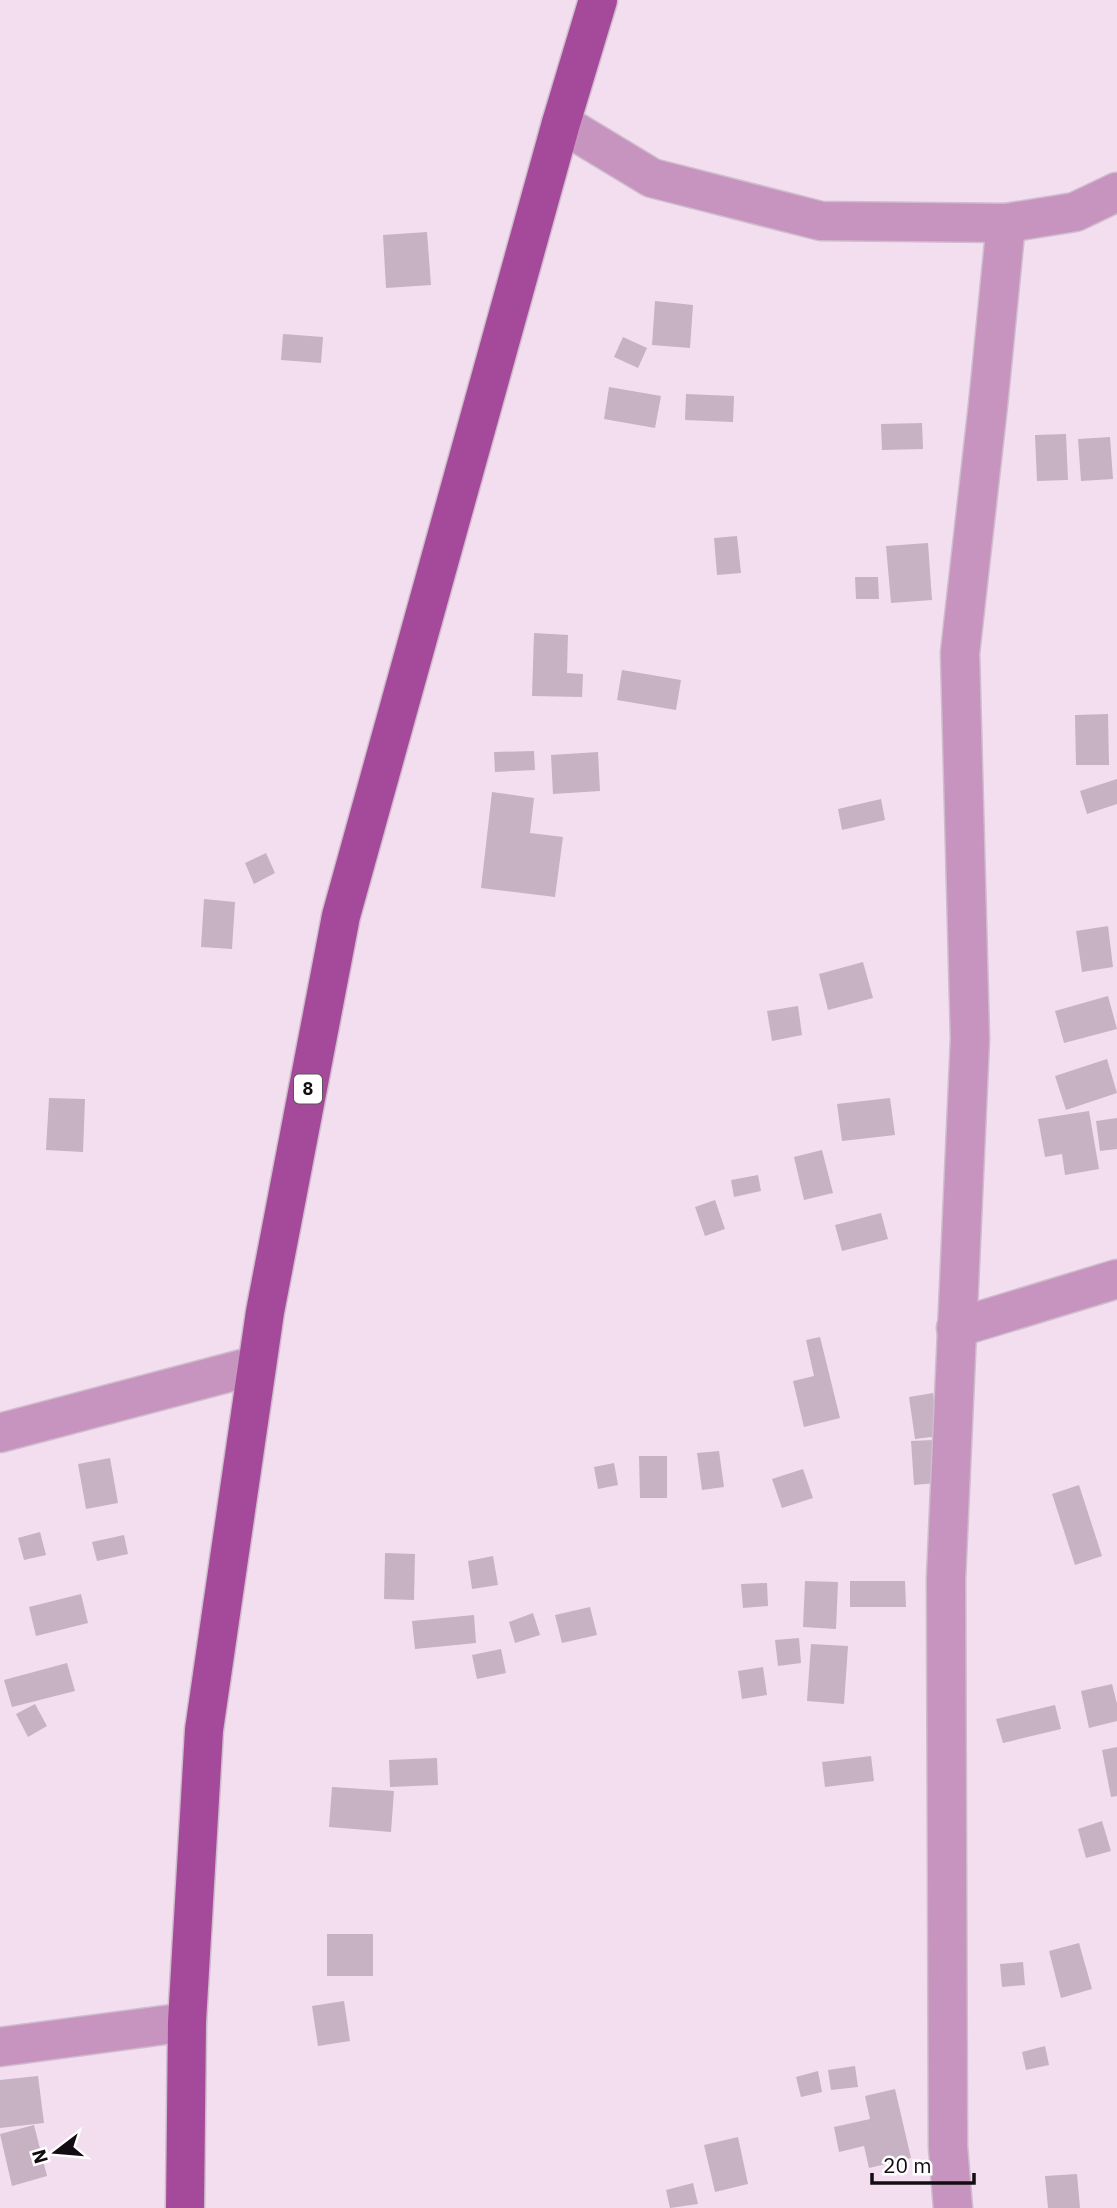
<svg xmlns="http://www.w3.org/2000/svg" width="1117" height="2208" font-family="'IBM Plex Sans',sans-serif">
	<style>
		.building { fill: #c6b2c2 }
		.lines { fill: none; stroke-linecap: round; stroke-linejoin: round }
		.minor-casing { stroke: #cfbccc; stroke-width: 41 }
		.primary-casing { stroke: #cfbccc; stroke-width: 41 }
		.minor { stroke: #c694be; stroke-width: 38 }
		.primary { stroke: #a54a9a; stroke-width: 38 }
		.labels { text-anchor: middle; stroke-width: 5; stroke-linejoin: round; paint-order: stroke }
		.shield { fill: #fff; stroke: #5a5559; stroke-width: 2 }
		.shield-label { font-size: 18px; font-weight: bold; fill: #130c12 }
	</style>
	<rect width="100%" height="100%" fill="#f3deef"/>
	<!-- building -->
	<g class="building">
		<path d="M427,232l4,53 -45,3 -3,-53z"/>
		<path d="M655,301l38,4 -3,43 -38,-3z"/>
		<path d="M283,334l40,3 -2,26 -40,-3z"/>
		<path d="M623,337l24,11 -9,20 -24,-11z"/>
		<path d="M609,387l52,9 -6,32 -51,-9z"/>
		<path d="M686,394l48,2 -1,26 -48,-2z"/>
		<path d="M922,423l1,26 -41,1 -1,-26z"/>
		<path d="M1066,434l2,46 -31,1 -2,-46z"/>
		<path d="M1110,437l3,42 -32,2 -3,-42z"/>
		<path d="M737,536l4,37 -24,2 -3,-37z"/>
		<path d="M928,543l4,57 -41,3 -5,-57z"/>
		<path d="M855,577h23l1,22h-23z"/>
		<path d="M534,633l34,2 -1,38 16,1 -1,23 -50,-1z"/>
		<path d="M622,670l59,10 -5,30 -59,-10z"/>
		<path d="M1108,714l1,51h-33l-1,-50z"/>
		<path d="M534,751l1,19 -40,2 -1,-20z"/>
		<path d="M598,752l2,39 -47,3 -2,-39z"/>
		<path d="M1117,779v25l-30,10 -7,-23z"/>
		<path d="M492,792l42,6 -4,35 33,4 -8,60 -74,-9z"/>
		<path d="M881,799l4,21 -43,10 -4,-21z"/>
		<path d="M266,853l9,20 -21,11 -9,-21z"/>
		<path d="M204,899l31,3 -3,47 -31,-2z"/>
		<path d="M1108,926l5,41 -31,5 -6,-41z"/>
		<path d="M863,962l10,36 -45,12 -9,-36z"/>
		<path d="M1108,996l9,33 -53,14 -9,-32z"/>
		<path d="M798,1006l4,29 -30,6 -5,-30z"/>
		<path d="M1107,1059l10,34 -51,17 -11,-34z"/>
		<path d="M49,1098l36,1 -2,53 -37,-2z"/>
		<path d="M890,1098l5,37 -53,6 -5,-37z"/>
		<path d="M1089,1111l10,58 -34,6 -3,-21 -17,3 -7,-38z"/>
		<path d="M1117,1118v31l-17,2 -4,-30z"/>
		<path d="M822,1150l11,43 -29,7 -10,-43z"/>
		<path d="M758,1175l3,16 -27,6 -3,-17z"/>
		<path d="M715,1200l10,29 -20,7 -10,-29z"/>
		<path d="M881,1213l7,26 -46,12 -7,-26z"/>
		<path d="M820,1337l20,81 -36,9 -11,-46 21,-5 -8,-36z"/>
		<path d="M933,1393l6,43 -24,3 -6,-42z"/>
		<path d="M933,1440l3,43 -22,2 -3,-44z"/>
		<path d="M719,1451l5,36 -22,3 -5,-37z"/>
		<path d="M639,1456h28v42h-27z"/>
		<path d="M110,1458l8,45 -32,6 -8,-45z"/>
		<path d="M614,1463l4,22 -20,4 -4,-22z"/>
		<path d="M803,1469l10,29 -31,10 -10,-29z"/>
		<path d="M1079,1485l23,71 -27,9 -23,-71z"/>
		<path d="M40,1532l6,23 -22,5 -6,-22z"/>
		<path d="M124,1535l4,19 -31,7 -5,-19z"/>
		<path d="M385,1553l30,1 -1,46 -30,-1z"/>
		<path d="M493,1556l5,29 -26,4 -4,-28z"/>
		<path d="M805,1581l33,1 -2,47 -33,-2z"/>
		<path d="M850,1581h55l1,26h-56z"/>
		<path d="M767,1583l1,23 -25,2 -2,-24z"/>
		<path d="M81,1594l7,29 -52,13 -7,-29z"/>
		<path d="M590,1607l7,28 -35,8 -7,-28z"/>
		<path d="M533,1613l7,22 -25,8 -6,-21z"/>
		<path d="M474,1615l2,28 -61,6 -3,-28z"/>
		<path d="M799,1638l2,25 -23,3 -3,-26z"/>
		<path d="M811,1644l37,2 -4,58 -37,-3z"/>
		<path d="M501,1649l5,24 -29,6 -5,-24z"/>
		<path d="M67,1663l8,28 -63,16 -8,-27z"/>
		<path d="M763,1667l4,28 -25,4 -4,-28z"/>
		<path d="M1112,1684l5,20v17l-28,7 -8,-37z"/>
		<path d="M35,1704l12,22 -19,11 -12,-23z"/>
		<path d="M1055,1705l6,24 -58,14 -7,-24z"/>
		<path d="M1117,1747v49l-6,1 -9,-47z"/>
		<path d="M871,1756l3,25 -49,6 -3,-25z"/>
		<path d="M437,1758l1,27 -48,2 -1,-27z"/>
		<path d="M332,1787l62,4 -3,41 -62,-5z"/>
		<path d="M1102,1821l9,30 -25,7 -8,-29z"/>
		<rect x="327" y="1934" width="46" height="42"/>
		<path d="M1079,1943l13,46 -31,9 -12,-47z"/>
		<path d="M1023,1962l2,23 -23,2 -2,-23z"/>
		<path d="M344,2001l6,40 -32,5 -6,-40z"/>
		<path d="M1045,2046l4,19 -23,5 -4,-18z"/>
		<path d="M855,2066l3,21 -27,3 -3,-20z"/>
		<path d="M818,2071l4,21 -21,5 -5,-20z"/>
		<path d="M38,2076l6,47 -44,5v-48z"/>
		<path d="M895,2089l16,69 -42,10 -5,-22 -25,6 -5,-25 36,-8 -5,-23z"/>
		<path d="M34,2125l13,51 -35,10 -12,-52z"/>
		<path d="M738,2137l10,47 -33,8 -11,-47z"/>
		<path d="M1077,2174l3,34h-32l-3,-32z"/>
		<path d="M693,2183l5,21 -28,4 -4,-18z"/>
	</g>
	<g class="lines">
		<!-- minor casing -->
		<g class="minor-casing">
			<g id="minor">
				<path d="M561,123l91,55 169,43 185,2 69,-11 42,-20"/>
				<path d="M956,1328l161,-49"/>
				<path d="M0,1433l257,-68"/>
				<path d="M0,2047l187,-25"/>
				<path d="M953,2208l-5,-61 -2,-568 24,-540 -10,-386 28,-248 18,-182"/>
			</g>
		</g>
		<!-- primary casing -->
		<g class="primary-casing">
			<path id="primary" d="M185,2208l2,-186 17,-292 61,-418 76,-396 220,-793 37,-123"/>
		</g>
		<!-- minor -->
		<use href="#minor" class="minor"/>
		<!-- primary -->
		<use href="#primary" class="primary"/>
	</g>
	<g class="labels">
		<!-- shield labels -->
		<rect class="shield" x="294" y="1074.5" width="28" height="29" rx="5"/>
		<g class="shield-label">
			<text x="308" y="1095">8</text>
		</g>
	</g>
	<!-- north arrow -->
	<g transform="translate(56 2152) rotate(254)" stroke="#ffffff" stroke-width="5" paint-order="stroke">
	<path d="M0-5L12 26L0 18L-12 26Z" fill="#130c12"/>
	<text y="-10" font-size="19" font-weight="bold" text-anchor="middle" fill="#130c12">N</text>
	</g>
	<!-- scale -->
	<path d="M872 2173v10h102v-10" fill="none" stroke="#130c12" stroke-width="3.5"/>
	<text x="883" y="2173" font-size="21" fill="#130c12" stroke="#ffffff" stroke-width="5" paint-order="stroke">20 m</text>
</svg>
